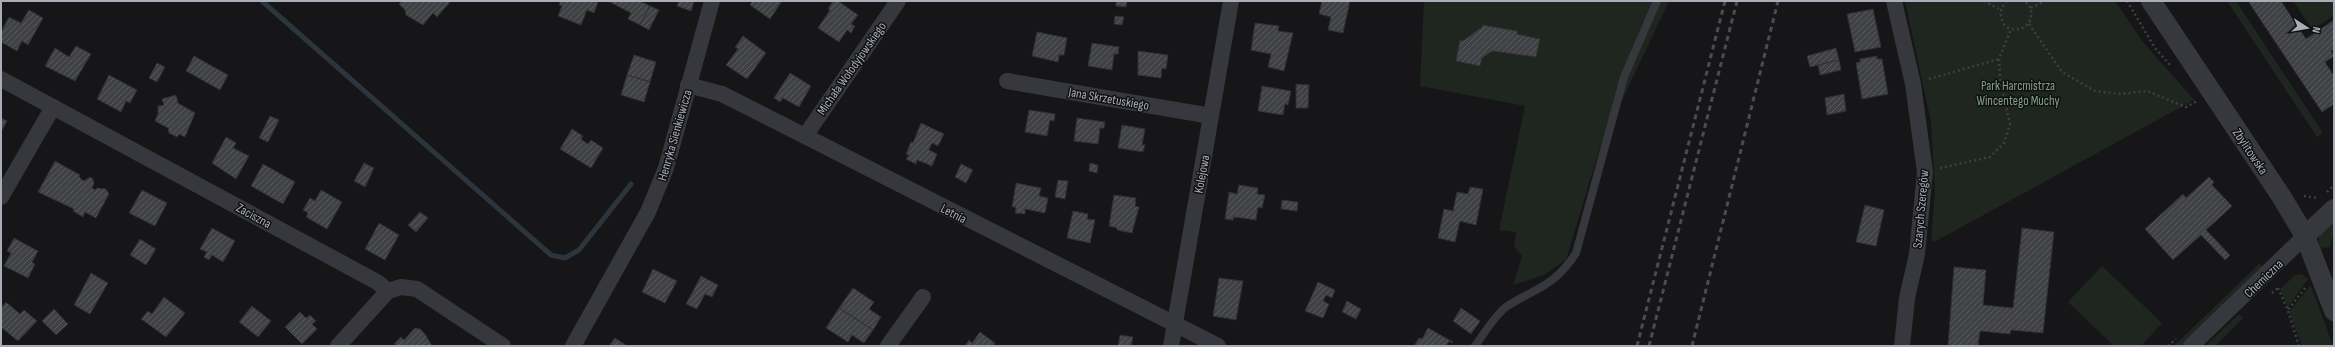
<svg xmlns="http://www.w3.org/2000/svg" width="2335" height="347" font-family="'Sofia Sans Condensed',sans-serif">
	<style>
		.green { fill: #1e261f }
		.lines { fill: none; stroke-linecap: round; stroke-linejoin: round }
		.stream { stroke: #2c353c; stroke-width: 5 }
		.building { fill: url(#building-hatch); stroke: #303034 }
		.path { stroke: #3d3f44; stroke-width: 2.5; stroke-dasharray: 2 3; stroke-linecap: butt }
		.service { stroke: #37383d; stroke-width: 8 }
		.minor { stroke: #37383d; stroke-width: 16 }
		.tertiary { stroke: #37383d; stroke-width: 20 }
		.rail { stroke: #4a4c52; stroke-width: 3; stroke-dasharray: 5 4; stroke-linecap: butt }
		.labels { text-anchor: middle; stroke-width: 3; stroke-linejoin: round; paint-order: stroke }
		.street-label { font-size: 13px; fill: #a8adb8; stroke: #111113 }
		.park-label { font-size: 13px; fill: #7fa381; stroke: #111113 }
	</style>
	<defs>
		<pattern id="building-hatch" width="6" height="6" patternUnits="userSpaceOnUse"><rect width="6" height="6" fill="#404145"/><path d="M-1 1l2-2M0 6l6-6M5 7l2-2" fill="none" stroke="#595a5e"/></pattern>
	</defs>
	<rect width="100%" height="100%" fill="#161618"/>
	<!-- green -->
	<g class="green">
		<path d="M1424,1h245l-69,146 -34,113 -22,15 -31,10 9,-29 -8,-10 2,-14 -17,-2 26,-124 -105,-20z"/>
		<path d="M1905,1h210l28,41 51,58 -260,142 -3,-4 4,-45 -4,-71z"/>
		<path d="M2227,1h9l87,132 -6,4z"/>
		<path d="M2293,1h41v14l-21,15z"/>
		<path d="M2334,220v11l-4,16 -11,1v-12z"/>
		<path d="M2260,263l2,4 -81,79h-7z"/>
		<path d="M2102,266l60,57 -21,23h-27l-46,-44z"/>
		<path d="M2302,274l6,5 -20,28 -8,-18 15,-14z"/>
		<path d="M2310,286h1l22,60h-31l-13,-34z"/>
		<path d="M2239,314l4,4 -28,28h-10z"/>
	</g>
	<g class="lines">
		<!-- stream -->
		<path class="stream" d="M262,1l289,254 14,3 14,-8 52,-66"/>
	</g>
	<!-- building -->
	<g class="building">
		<path d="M402,1h49l-14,16 -4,-4 -10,12 -17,-10 -1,-5 -6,-6z"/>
		<path d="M561,1h34l3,1 -4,11 -7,-3 -6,15 -23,-9 4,-10 -3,-1z"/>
		<path d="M608,1h32l10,5 -10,19 -12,-6 3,-6z"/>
		<path d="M679,1h15l-3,10 -14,-5z"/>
		<path d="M752,1h30l-12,18 -20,-14z"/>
		<path d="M833,1h5l20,14 -7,9 4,2 -4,7 -4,-3 -8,12 -21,-14 12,-18 -2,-1z"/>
		<path d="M1116,1h11l-1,6 -10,-1z"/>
		<path d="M1322,1h28l-7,32 -15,-3 3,-13 -12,-3z"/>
		<path d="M2248,1h33l25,38 28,-19v29l-3,2 3,5 -9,6 9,14v28l-12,8z"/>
		<path d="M650,6l9,4 -10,20 -9,-5z"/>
		<path d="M1873,9l8,38 -26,5 -8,-38z"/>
		<path d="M29,10l14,8 -15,27 -6,-4 -5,10 -16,-9v-10l8,-15 12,6z"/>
		<path d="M1115,16l9,1 -2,8 -8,-1z"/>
		<path d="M1255,23l24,3 -1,5 15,2 -9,38 -16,-4 3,-13 -20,-4z"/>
		<path d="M1483,25l34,6v3l23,5 -4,18 -44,-6 -10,7 -2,8 -24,-5 4,-21 3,1 19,-14z"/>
		<path d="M1037,32l30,6 -3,17h-5l-1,7 -26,-6z"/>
		<path d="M743,36l23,17 -19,26 -21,-14 12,-16 -3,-2z"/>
		<path d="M1092,43l27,4 -1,7h-4l-2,16 -24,-4z"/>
		<path d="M76,46l15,8 -16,27 -30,-15 10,-18 14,9z"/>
		<path d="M1836,48l3,12 -29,7 -3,-11z"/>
		<path d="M1138,51l30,4 -2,14 -4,-1 -1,10 -23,-3z"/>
		<path d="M634,55l22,7 -6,20 -23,-7z"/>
		<path d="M194,56l34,19 -8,15 -34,-19z"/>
		<path d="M1877,56v3h5l6,35 -26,5 -6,-36 4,-1v-3z"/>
		<path d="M1839,60l2,10 -21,5 -2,-10z"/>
		<path d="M157,63l8,4 -8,15 -8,-4z"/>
		<path d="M790,73l21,13 -12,21 -16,-9 -3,4 -6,-4z"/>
		<path d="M109,75l28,15 -7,13 -4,-2 -5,11 -24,-13z"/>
		<path d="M627,75l23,7 -6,20 -23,-7z"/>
		<path d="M1296,84l13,1 -1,23h-12z"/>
		<path d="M1262,86l29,5 -3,14 -3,-1 -2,11 -25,-4z"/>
		<path d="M1844,94l2,17 -19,4 -2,-17z"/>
		<path d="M176,95l2,8 17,10 -10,24 -6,-3 -2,3 -8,-4 -1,-5 -13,-7 3,-7v-8l6,-1 -2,-6z"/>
		<path d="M1029,110l26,4 -1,7 -4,-1 -3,16 -22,-4z"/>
		<path d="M270,116l9,4 -11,22 -9,-4z"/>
		<path d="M1,118l6,3 -6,11z"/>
		<path d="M1077,118l28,4 -1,6h-4l-2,16 -24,-3z"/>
		<path d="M921,123l23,11 -6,12 -6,-3 -3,7 8,4 -5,12 -15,-6 -1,4 -10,-5 3,-4 -3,-1 5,-12 2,1z"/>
		<path d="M1122,125l23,4 -3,16h3l-2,7 -25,-4z"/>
		<path d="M572,129l11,7 -2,3 7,5 3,-4 12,8 -12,20 -31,-19z"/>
		<path d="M226,137l10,6 -3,5 16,8 -13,23 -24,-16z"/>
		<path d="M55,161l25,14 -1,2 5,4 6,-4 3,2 1,4 -2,5 3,2 2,-2 9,1 3,5 -13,24 -11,-6 -2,5 -10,-6 1,-2 -36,-17z"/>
		<path d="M364,163l10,5 -9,19 -11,-6z"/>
		<path d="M1090,163l8,2 -1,8 -8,-2z"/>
		<path d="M263,164l32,18 -12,22 -32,-18z"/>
		<path d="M961,164l12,6 -7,13 -11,-6z"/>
		<path d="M2209,177l5,5 -2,3 20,21 -26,24 24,25 -5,5 -24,-25 -28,25 -28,-31 38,-35 3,4z"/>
		<path d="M1058,180l10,1 -3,18 -10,-2z"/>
		<path d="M1016,183l25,5 -2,8 9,2 -3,15 -20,-4v5l-10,-1 1,-6h-4z"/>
		<path d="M1239,185l19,3 -1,6 8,1 -3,13 -4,-1 -2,13 -22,-3 -1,3 -8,-1 4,-27 8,2z"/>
		<path d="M1470,187l13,2 -7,36 -16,-4 -5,21 -17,-4 6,-29 9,2 4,-19 11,2z"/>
		<path d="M142,190l25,13 -12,23 -26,-13z"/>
		<path d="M321,190l21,12 -15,27 -21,-12 2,-4 -5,-3 7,-12 5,3z"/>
		<path d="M1114,195l22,3 -1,8 4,1 -7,26 -15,-3v-2l-8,-2z"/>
		<path d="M1282,200l16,2 -1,9 -16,-2z"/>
		<path d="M1865,205l19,5 -8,36 -20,-4z"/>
		<path d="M1073,211l15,3 -1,5 8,1 -5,23 -23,-5z"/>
		<path d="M420,212l8,6 -12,14 -8,-7z"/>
		<path d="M379,223l20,12 -14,25 -20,-11z"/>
		<path d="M212,228l23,13 -12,21 -11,-7 -3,5 -5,-3 3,-5 -7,-3z"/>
		<path d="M2022,228l32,4 -11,101 -32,-3 -1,4 -30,-3 -2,15h-30l6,-79 32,3 -3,35 30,3z"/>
		<path d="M14,238l24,13 -6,11 3,2 -7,14 -24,-12 7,-13 -4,-2z"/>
		<path d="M140,239l16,10 -10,16 -16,-10z"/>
		<path d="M653,269l24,12 -12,22 -23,-11z"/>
		<path d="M91,273l17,10 -18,31 -16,-9z"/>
		<path d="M701,276l17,9 -6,12 -7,-3 -8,15 -11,-5z"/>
		<path d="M1219,278l24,3 -7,39 -23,-4z"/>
		<path d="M1318,282l17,8 -3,8 -6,-3 -3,6 6,3 -6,14 -18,-7z"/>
		<path d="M853,288l21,14 -5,7 12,8 -8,13 -34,-22z"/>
		<path d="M164,297l21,16 -19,24 -25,-18 7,-8 4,3z"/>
		<path d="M1347,301l14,8 -5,10 -14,-7z"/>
		<path d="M6,302l14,12 4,-4 13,11 -19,20 -17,-14v-19z"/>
		<path d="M252,306l19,15 -13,16 -19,-15z"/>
		<path d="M839,308l34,22 -9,13 -12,-8 -4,7 -22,-14z"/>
		<path d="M1461,308l19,13 -9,13 -18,-13z"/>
		<path d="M54,309l14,15 -12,11 -14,-14z"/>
		<path d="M300,312l6,6 4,-3 6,6 -4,3 5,5 -15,15 -17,-17z"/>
		<path d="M415,328l5,1 5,5 7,12h-35l-3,-2 7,-7 3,3z"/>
		<path d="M1428,328l25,14 -1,1 -3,-2 -3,5h-32l5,-8 3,1z"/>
		<path d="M980,332l15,11 -2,3h-28l4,-6 3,3z"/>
		<path d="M1120,335l13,2 -2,9h-13z"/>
		<path d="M615,338l12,8h-18z"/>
	</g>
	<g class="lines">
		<!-- path -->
		<g class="path">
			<path d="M1984,1l17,9"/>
			<path d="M2007,1c-8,8 -8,17 -1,26 11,5 20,2 25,-8v-11l-6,-7"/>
			<path d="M2127,1l28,47 15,17"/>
			<path d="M2031,8l14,-7"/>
			<path d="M2029,24l33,48 33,19 26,3 26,-3 39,16 11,-6"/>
			<path d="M1929,79l70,-20"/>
			<path d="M1940,168l50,-11 14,-14 6,-19 -10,-45 -1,-20 12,-30"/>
			<path d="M2327,192l7,-7"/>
			<path d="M2304,196l14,2"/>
			<path d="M2334,256v-8"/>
			<path d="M2278,288l10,22 17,-22"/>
			<path d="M2272,293l6,-5"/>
			<path d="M2288,311l11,35"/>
			<path d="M2168,346l8,-7"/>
		</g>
		<!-- service -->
		<path class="service" d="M1475,346c8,-11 21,-32 31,-39 31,-20 48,-20 70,-54l48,-176 33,-76"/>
		<!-- minor -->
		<g class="minor">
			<path d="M1894,1l19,83 12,88 -8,82 -10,44 -5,48"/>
			<path d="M1,79l376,203 11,9"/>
			<path d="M1007,81l204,35"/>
			<path d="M688,85l34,9 496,252"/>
			<path d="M805,136l93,-135"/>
			<path d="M1,197l52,-90"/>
			<path d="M338,346l50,-55 13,-4 16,2 86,57"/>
			<path d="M573,346l75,-134 18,-44 46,-167"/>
			<path d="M888,346l35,-49"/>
			<path d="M1171,346l60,-345"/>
			<path d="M2191,346l114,-110"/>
		</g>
		<!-- tertiary -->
		<g class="tertiary">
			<path d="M2151,1l130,195 24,40 29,75"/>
			<path d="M2305,236l29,-27"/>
		</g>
		<!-- rail -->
		<g class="rail">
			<path d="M1637,346l88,-345"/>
			<path d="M1649,346l88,-345"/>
			<path d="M1692,346l86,-345"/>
		</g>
	</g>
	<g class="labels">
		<!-- street labels -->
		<g class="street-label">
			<text transform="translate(851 68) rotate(-55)" y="5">Michała Wołodyjowskiego</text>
			<text transform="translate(1109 98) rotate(10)" y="5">Jana Skrzetuskiego</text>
			<text transform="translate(674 135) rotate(-74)" y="5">Henryka Sienkiewicza</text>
			<text transform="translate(2251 151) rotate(56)" y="5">Zbylitowska</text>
			<text transform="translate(1201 174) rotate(-80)" y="5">Kolejowa</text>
			<text transform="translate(1920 209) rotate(-85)" y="5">Szarych Szeregów</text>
			<text transform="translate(954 213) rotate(27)" y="5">Letnia</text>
			<text transform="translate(254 215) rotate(29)" y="5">Zaciszna</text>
			<text transform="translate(2263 278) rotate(-44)" y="5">Chemiczna</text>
		</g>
		<!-- park labels -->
		<g class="park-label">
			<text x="2018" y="90">Park Harcmistrza<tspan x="2018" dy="15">Wincentego Muchy</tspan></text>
		</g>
	</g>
	<!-- border -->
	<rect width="2335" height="347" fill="none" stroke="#a8adb8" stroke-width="4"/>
	<!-- north arrow -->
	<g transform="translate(2307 28) rotate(102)" stroke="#111113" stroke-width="3" paint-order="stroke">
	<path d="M0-3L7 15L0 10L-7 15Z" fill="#a8adb8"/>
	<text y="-6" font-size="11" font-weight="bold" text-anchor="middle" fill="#a8adb8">N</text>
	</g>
</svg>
